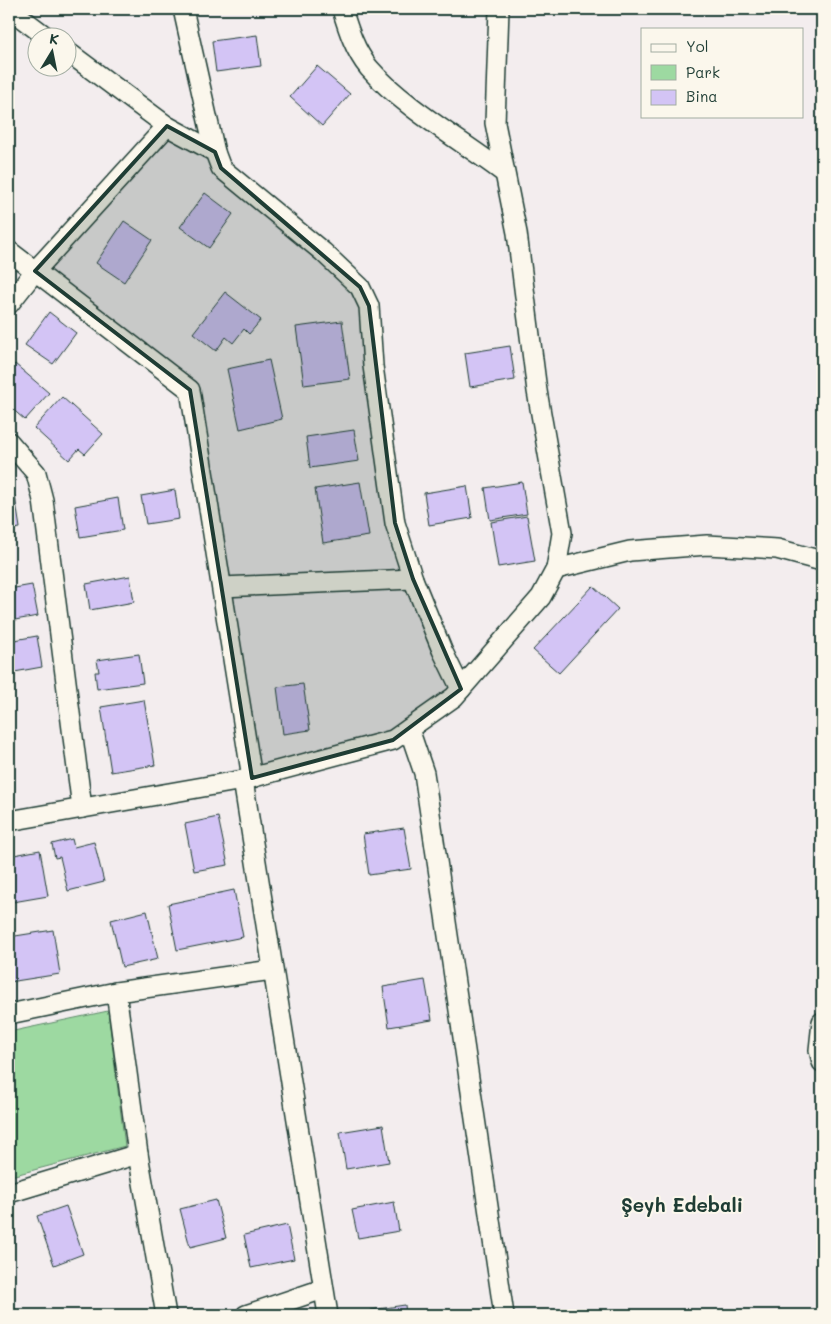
<svg xmlns="http://www.w3.org/2000/svg" width="831" height="1324" font-family="Mali,sans-serif">
	<style>
		.green { fill: #9dd9a1; stroke: #5e8b6a }
		.building { fill: #d3c4f5; stroke: #1f3d34 }
		.lines { fill: none; stroke-linecap: round; stroke-linejoin: round }
		.minor-casing { stroke: #1f3d34; stroke-width: 22 }
		.minor { stroke: #fbf7ec; stroke-width: 19 }
		.marked { fill: #1f3d34; fill-opacity: 0.2; stroke: #1f3d34; stroke-width: 4; stroke-linejoin: round }
		.labels { text-anchor: middle; stroke-width: 4; stroke-linejoin: round; paint-order: stroke }
		.district-label { font-size: 19px; font-weight: bold; fill: #1f3d34; stroke: #fbf7ec }
	</style>
	<rect width="100%" height="100%" fill="#f3edee"/>
	<filter id="ink" filterUnits="userSpaceOnUse"><feTurbulence type="fractalNoise" baseFrequency=".02" numOctaves="2"/><feDisplacementMap in="SourceGraphic" scale="10" xChannelSelector="R" yChannelSelector="G"/><feConvolveMatrix kernelMatrix="1 2 1 2 8 2 1 2 1" color-interpolation-filters="sRGB"/></filter>
	<g filter="url(#ink)">
		<!-- green -->
		<path class="green" d="M108,1011l17,135 -114,30 -2,-8v-136z"/>
		<!-- building -->
		<g class="building">
			<path d="M257,35l4,31 -45,6 -4,-31z"/>
			<path d="M317,66l33,28 -28,32 -32,-29z"/>
			<path d="M205,193l28,21 -24,34 -29,-21z"/>
			<path d="M124,221l28,19 -28,42 -28,-19z"/>
			<path d="M225,292l36,28 -12,14 -5,-5 -11,14 -7,-6 -10,14 -23,-18z"/>
			<path d="M49,312l27,21 -23,31 -28,-19z"/>
			<path d="M342,321l8,58 -46,6 -8,-58z"/>
			<path d="M510,346l5,34 -45,7 -5,-34z"/>
			<path d="M269,360l13,59 -42,10 -13,-60z"/>
			<path d="M15,364l34,29 -24,27 -16,-14v-35z"/>
			<path d="M62,397l41,37 -18,20 -6,-5 -10,11 -35,-32z"/>
			<path d="M354,430l5,31 -49,7 -4,-31z"/>
			<path d="M360,482l9,54 -46,7 -8,-54z"/>
			<path d="M522,482l5,32 -37,6 -5,-32z"/>
			<path d="M467,486l5,32 -43,7 -5,-32z"/>
			<path d="M175,490l4,29 -33,5 -5,-28z"/>
			<path d="M15,496l5,32 -11,2v-32z"/>
			<path d="M118,498l5,32 -43,7 -5,-31z"/>
			<path d="M527,516l8,45 -37,6 -7,-45z"/>
			<path d="M130,576l4,26 -44,8 -4,-26z"/>
			<path d="M32,585l6,31 -29,5v-32z"/>
			<path d="M593,586l25,23 -59,64 -26,-23z"/>
			<path d="M37,636l5,31 -33,6v-32z"/>
			<path d="M139,654l4,29 -46,6 -2,-17h4l-2,-12z"/>
			<path d="M303,684l7,46 -27,4 -6,-47z"/>
			<path d="M144,700l11,65 -44,7 -10,-65z"/>
			<path d="M218,817l10,48 -34,6 -9,-47z"/>
			<path d="M404,828l7,41 -42,6 -6,-41z"/>
			<path d="M72,839l2,8 20,-5 10,40 -36,9 -8,-34 -5,1 -3,-14z"/>
			<path d="M40,850l8,46 -35,6 -4,-24v-22z"/>
			<path d="M234,890l9,47 -66,13 -9,-46z"/>
			<path d="M147,911l11,48 -36,8 -11,-47z"/>
			<path d="M53,930l7,44 -51,8v-45z"/>
			<path d="M425,980l7,40 -43,7 -6,-40z"/>
			<path d="M383,1125l6,37 -43,7 -6,-37z"/>
			<path d="M216,1200l10,38 -36,9 -10,-38z"/>
			<path d="M394,1202l5,29 -41,7 -6,-28z"/>
			<path d="M66,1206l17,48 -29,11 -17,-49z"/>
			<path d="M287,1225l7,34 -43,9 -7,-33z"/>
			<path d="M12,1301l5,14h-8v-13z"/>
			<path d="M405,1305l1,10h-34l-1,-5z"/>
		</g>
		<g class="lines">
			<!-- minor casing -->
			<g class="minor-casing">
				<g id="minor">
					<path d="M183,9l32,143"/>
					<path d="M342,9c6,20 13,42 27,59 33,38 93,73 134,104"/>
					<path d="M12,11l36,27"/>
					<path d="M68,52l99,74 48,26 6,16 102,84 37,35 9,19 4,60 22,157 18,56 29,71 19,39"/>
					<path d="M9,251l181,139 62,388"/>
					<path d="M9,304l26,-33 132,-145"/>
					<path d="M9,442l27,31 7,27 39,308"/>
					<path d="M556,569l74,-18 77,-6 70,4 45,12"/>
					<path d="M222,587l191,-8"/>
					<path d="M409,729l15,44 80,542"/>
					<path d="M243,780l85,535"/>
					<path d="M9,821l234,-41 150,-40 61,-43 87,-100 15,-28 6,-36 -25,-142 -20,-158 -22,-110 4,-114"/>
					<path d="M116,992l22,162 28,161"/>
					<path d="M9,1014l107,-22 156,-22"/>
					<path d="M822,1022l-3,28 3,12"/>
					<path d="M9,1193l129,-39"/>
					<path d="M246,1315l77,-26"/>
				</g>
			</g>
			<!-- minor -->
			<use href="#minor" class="minor"/>
		</g>
	</g>
	<!-- marked area -->
	<path class="marked" d="M167,126l48,26 6,16 139,119 9,19 26,217 18,56 48,110 -68,51 -141,38 -62,-388 -155,-119z"/>
	<g class="labels">
		<!-- district labels -->
		<g class="district-label">
			<text x="682" y="1212">Şeyh Edebali</text>
		</g>
	</g>
	<!-- margin -->
	<rect width="831" height="1324" fill="none" stroke="#fbf7ec" stroke-width="30"/>
	<rect x="15" y="15" width="801" height="1294" fill="none" stroke="#1f3d34" stroke-width="2" filter="url(#ink)"/>
	<!-- legend -->
	<rect x="641" y="28" width="162" height="90" fill="#fbf7ec" stroke="#a3ada2"/>
	<rect x="651" y="44" width="25" height="8" fill="#fbf7ec" stroke="#a3ada2"/>
	<text x="686" y="52" font-size="15" fill="#1f3d34">Yol</text>
	<rect x="651" y="65" width="25" height="15" fill="#9dd9a1" stroke="#a3ada2"/>
	<text x="686" y="78" font-size="15" fill="#1f3d34">Park</text>
	<rect x="651" y="90" width="25" height="15" fill="#d3c4f5" stroke="#a3ada2"/>
	<text x="686" y="102" font-size="15" fill="#1f3d34">Bina</text>
	<!-- north arrow -->
	<g transform="translate(52 52) rotate(10)"><circle r="24" fill="#fbf7ec" stroke="#a3ada2"/>
	<path d="M0-4L9 19L0 12L-9 19Z" fill="#1f3d34"/>
	<text y="-8" font-size="14" font-weight="bold" text-anchor="middle" fill="#1f3d34">K</text>
	</g>
</svg>
